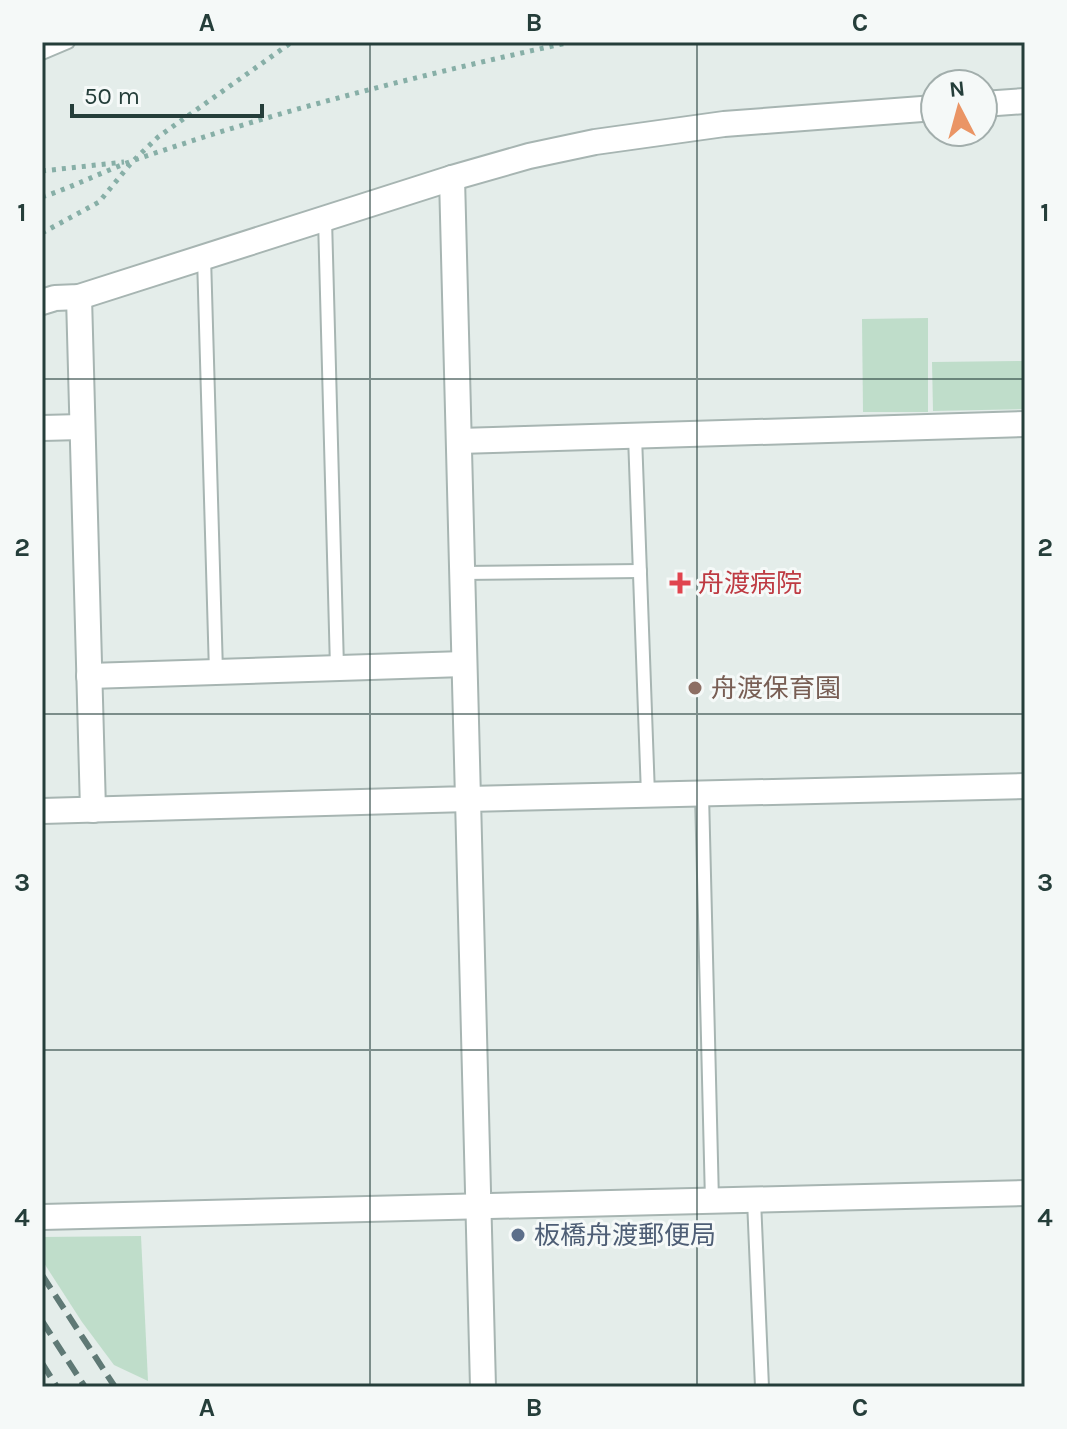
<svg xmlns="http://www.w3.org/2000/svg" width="1067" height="1429" font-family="Karla,'Noto Sans JP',sans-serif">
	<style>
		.green { fill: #bfddca }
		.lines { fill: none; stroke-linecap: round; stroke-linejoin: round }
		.service-casing { stroke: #a7b5b2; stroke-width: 16 }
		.minor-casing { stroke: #a7b5b2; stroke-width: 28 }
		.tertiary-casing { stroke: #a7b5b2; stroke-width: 28 }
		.path { stroke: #87afa7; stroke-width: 5; stroke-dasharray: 4 6; stroke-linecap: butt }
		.service { stroke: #fff; stroke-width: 12 }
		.minor { stroke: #fff; stroke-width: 24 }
		.tertiary { stroke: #fff; stroke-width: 24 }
		.rail { stroke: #5f7975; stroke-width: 6; stroke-dasharray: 16 8; stroke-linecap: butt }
		.grid { fill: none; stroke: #253e3a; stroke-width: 2; stroke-opacity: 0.55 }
		.health-dot { fill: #e0444e; stroke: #f5f9f8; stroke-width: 3 }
		.education-dot { fill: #8d6e63; stroke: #f5f9f8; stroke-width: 3 }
		.service-dot { fill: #5c6f8a; stroke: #f5f9f8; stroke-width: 3 }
		.labels { text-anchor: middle; stroke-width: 6; stroke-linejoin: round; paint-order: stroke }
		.health-label { font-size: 26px; fill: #be3a42; stroke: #f5f9f8; text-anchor: start }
		.education-label { font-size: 26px; fill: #785e54; stroke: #f5f9f8; text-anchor: start }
		.service-label { font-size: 26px; fill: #4e5e75; stroke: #f5f9f8; text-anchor: start }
		.neatline { fill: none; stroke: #253e3a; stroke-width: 3 }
		.grid-label { font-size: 26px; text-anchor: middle; font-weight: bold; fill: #253e3a }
	</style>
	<rect width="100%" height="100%" fill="#e4edea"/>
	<!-- green -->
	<g class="green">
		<path d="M928,318v94h-65l-1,-93z"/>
		<path d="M1025,361v48l-92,2 -1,-49z"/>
		<path d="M141,1236l7,145 -34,-16 -32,-43 -40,-62v-23z"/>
	</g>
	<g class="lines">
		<!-- service casing -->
		<g class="service-casing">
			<g id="service">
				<path d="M42,53l26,-11"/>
				<path d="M325,219l12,449"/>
				<path d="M204,257l12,415"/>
				<path d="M635,436l13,359"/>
				<path d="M462,573l178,-2"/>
				<path d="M702,794l10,407"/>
				<path d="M754,1200l8,187"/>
			</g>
		</g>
		<!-- minor casing -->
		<g class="minor-casing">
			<g id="minor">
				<path d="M983,104l42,-3"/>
				<path d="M79,297l14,513"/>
				<path d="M42,302l13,-4 24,-1 373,-119 77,-22 66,-14 129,-18 211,-16"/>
				<path d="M42,428l40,-1"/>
				<path d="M459,441l566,-17"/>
				<path d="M89,676l375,-12"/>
				<path d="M42,811l426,-12 -16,-621"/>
				<path d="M42,1217l983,-24"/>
			</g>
		</g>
		<!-- tertiary casing -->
		<g class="tertiary-casing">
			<path id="tertiary" d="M483,1387l-15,-588 557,-13"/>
		</g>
		<!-- path -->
		<g class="path">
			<path d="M42,171l82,-9"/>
			<path d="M42,197c31,-10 60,-25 90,-36 143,-50 292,-87 439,-119"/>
			<path d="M42,233l57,-31 33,-40 26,-25 134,-95"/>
		</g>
		<!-- service -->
		<use href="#service" class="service"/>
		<!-- minor -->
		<use href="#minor" class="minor"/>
		<!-- tertiary -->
		<use href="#tertiary" class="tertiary"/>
		<!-- rail -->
		<g class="rail">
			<path d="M42,1275l73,112"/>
			<path d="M42,1321l43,66"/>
			<path d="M42,1363l15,24"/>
		</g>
	</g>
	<!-- grid -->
	<path class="grid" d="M370,42v1345M697,42v1345M42,379h983M42,714h983M42,1050h983"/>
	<!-- markers -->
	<path class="health-dot" d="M676 571h8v8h8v8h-8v8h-8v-8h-8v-8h8z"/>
	<circle class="education-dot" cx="695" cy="688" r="8"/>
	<circle class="service-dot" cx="518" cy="1235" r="8"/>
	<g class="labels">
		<!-- health labels -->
		<g class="health-label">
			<text x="698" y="592">舟渡病院</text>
		</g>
		<!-- education labels -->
		<g class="education-label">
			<text x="711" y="697">舟渡保育園</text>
		</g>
		<!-- service labels -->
		<g class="service-label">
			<text x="534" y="1244">板橋舟渡郵便局</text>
		</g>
	</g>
	<!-- border -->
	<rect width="1067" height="1429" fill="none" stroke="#f5f9f8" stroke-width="88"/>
	<!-- north arrow -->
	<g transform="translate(959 108) rotate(354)"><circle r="38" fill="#f5f9f8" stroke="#a2aeac" stroke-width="2"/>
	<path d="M0-6L14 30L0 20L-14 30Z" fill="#ea9565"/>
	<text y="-12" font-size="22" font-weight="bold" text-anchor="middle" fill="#253e3a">N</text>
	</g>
	<!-- scale -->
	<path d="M72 104v12h190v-12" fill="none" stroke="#253e3a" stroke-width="4"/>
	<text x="84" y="104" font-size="24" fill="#253e3a" stroke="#f5f9f8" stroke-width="6" paint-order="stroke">50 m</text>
	<rect x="44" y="44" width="979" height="1341" class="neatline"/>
	<g class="grid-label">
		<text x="207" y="31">A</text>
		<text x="534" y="31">B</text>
		<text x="860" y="31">C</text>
		<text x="22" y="221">1</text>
		<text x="1045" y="221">1</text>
		<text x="22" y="556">2</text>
		<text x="1045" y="556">2</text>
		<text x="22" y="891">3</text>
		<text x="1045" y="891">3</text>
		<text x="22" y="1226">4</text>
		<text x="1045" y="1226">4</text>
		<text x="207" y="1416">A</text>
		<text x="534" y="1416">B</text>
		<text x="860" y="1416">C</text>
	</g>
</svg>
